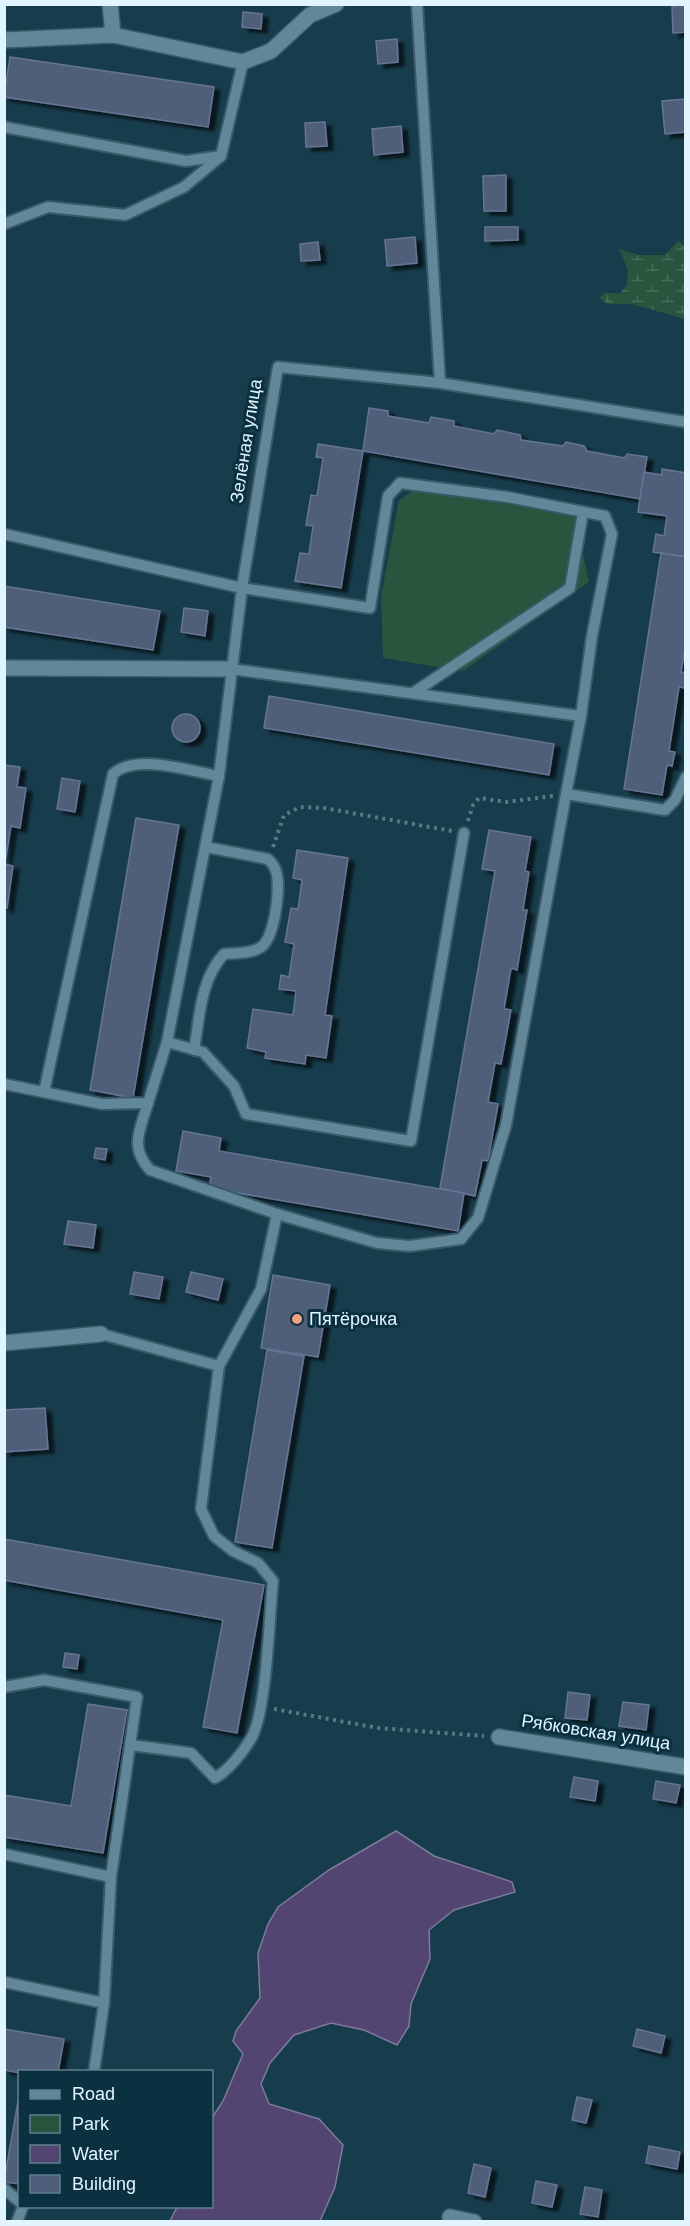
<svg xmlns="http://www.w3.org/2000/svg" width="690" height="2226" font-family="Arial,sans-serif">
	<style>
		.green { fill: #27553e }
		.wetland { fill: url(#wetland-marsh) }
		.water { fill: #534571; stroke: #7e7a9c; stroke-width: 1.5 }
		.building { fill: #4f5e7a; stroke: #667593; stroke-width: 1.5; filter: url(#shadow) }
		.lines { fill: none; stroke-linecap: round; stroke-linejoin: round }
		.lane-casing { stroke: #3a5967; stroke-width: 14 }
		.street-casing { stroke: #3a5967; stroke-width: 18 }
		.path { stroke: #5a7986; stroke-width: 4; stroke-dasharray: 3 4.5; stroke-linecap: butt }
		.lane { stroke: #618798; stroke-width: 10 }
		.street { stroke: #618798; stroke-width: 15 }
		.poi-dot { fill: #f2a07f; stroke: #0b3141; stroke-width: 2 }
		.labels { text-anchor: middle; stroke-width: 6; stroke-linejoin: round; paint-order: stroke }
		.street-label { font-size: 18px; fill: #e1f5ff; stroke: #0b3141 }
		.poi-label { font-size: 18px; fill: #e1f5ff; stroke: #0b3141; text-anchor: start }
	</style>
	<defs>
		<pattern id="wetland-marsh" width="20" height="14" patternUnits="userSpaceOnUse" patternTransform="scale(1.5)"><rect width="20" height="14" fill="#27553e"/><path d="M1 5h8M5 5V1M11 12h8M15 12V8" fill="none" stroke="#466e5b"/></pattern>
		<filter id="shadow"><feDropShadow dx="6" dy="4" stdDeviation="1.5" flood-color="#0009"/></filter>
	</defs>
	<rect width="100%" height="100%" fill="#173c4b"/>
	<!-- green -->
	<path class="green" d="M413,491l161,23 15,68 -126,89 -80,-13 -2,-61 18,-97z"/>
	<!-- wetland -->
	<path class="wetland" d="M678,241l7,6v72l-53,-15h-24l-9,-6 5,-5h16l7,-8 1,-15 -9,-21 19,6h27z"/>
	<!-- water -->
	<path class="water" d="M396,1831l38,25 78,26 3,10 -61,18 -25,20 1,29 -19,45 -2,22 -12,19 -33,-15 -33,-7 -37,12 -24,28 -9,21 8,20 50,15 24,26 -8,42 -15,34h-150l7,-14 35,-1v-88l11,-17 20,-47 -10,-13 3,-10 24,-33 -2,-45 10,-29 10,-17 51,-37z"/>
	<!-- building -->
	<g class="building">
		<path d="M686,5v27l-13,1 -1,-27z"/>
		<path d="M243,12l19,2 -1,15 -19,-2z"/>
		<path d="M397,39l1,23 -20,2 -2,-23z"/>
		<path d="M10,57l204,30 -6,40 -204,-30z"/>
		<path d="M686,99v33l-21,2 -3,-33z"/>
		<path d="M325,122l2,24 -21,1 -1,-24z"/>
		<path d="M401,126l2,26 -29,3 -2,-26z"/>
		<path d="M506,175v36h-22l-1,-35z"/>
		<path d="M485,227h33v13l-33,1z"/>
		<path d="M415,237l2,26 -30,3 -2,-26z"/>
		<path d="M318,242l2,18 -19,1 -1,-17z"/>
		<path d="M369,408l19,3v5l41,7 2,-6 23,4v5l40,8 3,-4 23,5 1,5 42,6 3,-4 18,4 3,5 38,7 2,-4 20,3 -7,42 -277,-48z"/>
		<path d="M318,444l45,7 -22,137 -46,-7 5,-28 9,1 4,-28 -7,-1 5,-30 6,1 6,-38 -7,-1z"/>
		<path d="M662,469l24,4v84l-33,-5 3,-18 8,2 3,-20 -29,-4 6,-40 18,3z"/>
		<path d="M661,553l25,4v86l-5,29 5,1v12l-1,3 -6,-1 -10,64 6,1 -3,14 -5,-1 -5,30 -38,-6z"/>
		<path d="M4,586l156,25 -7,39 -149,-23z"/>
		<path d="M184,608l24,3 -3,25 -24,-4z"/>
		<path d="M269,696l285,48 -5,31 -285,-47z"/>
		<circle cx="186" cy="728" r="14"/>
		<path d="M4,765l16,2 -3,20 9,1 -6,40 -9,-2 -6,38 8,2 -6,42h-3z"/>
		<path d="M62,778l18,3 -5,31 -18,-3z"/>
		<path d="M136,818l43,7 -46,273 -43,-8z"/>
		<path d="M489,830l42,7 -6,34 4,1 -6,38h4l-10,60 -6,-2 -7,41 7,1 -10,54 -6,-1 -7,39 10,2 -10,57 -6,-1 -7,36 -35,-8 55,-317 -13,-2z"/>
		<path d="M297,850l51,8 -23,157 7,1 -6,42 -20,-3 -1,9 -40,-6 1,-6 -19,-4 6,-39 40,6 3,-24 -17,-2 2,-14 8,2 5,-33 -9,-2 6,-34 7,1 4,-29 -9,-2z"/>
		<path d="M183,1131l38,7 -2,13 245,42 -6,38 -249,-43 2,-11 -35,-6z"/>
		<path d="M96,1148l11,1 -2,11 -11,-2z"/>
		<path d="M68,1221l28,4 -3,23 -29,-4z"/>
		<path d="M134,1272l29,5 -4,22 -29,-5z"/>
		<path d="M191,1272l32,7 -5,21 -32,-8z"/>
		<path d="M273,1275l57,10 -12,72 -57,-9z"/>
		<path d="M267,1350l37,6 -32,192 -37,-6z"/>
		<path d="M45,1408l3,41 -44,3v-42z"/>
		<path d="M4,1539l260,46 -27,148 -34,-6 20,-107 -219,-40z"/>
		<path d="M65,1653l14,2 -2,14 -14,-2z"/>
		<path d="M568,1692l22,3 -3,25 -22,-2z"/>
		<path d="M623,1702l26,3 -3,25 -27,-4z"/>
		<path d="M88,1704l39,6 -24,143 -99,-16v-42l67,11z"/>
		<path d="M574,1777l24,4 -3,20 -25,-4z"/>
		<path d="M656,1781l24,4 -4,18 -23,-4z"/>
		<path d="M4,2029l60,10 -6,33 -38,1 -16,-3z"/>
		<path d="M637,2029l28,7 -4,17 -28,-7z"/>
		<path d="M20,2090v94l-16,-2z"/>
		<path d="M577,2097l15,3 -6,23 -14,-3z"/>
		<path d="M649,2146l31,6 -3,17 -31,-6z"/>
		<path d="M474,2164l17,4 -6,29 -17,-4z"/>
		<path d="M536,2181l21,4 -5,22 -20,-4z"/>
		<path d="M585,2187l17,3 -4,27 -18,-3z"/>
	</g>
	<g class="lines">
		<!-- lane casing -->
		<g class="lane-casing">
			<g id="lane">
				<path d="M417,4l23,379"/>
				<path d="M4,127l182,34 35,-5 22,-94"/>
				<path d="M4,224l44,-17 77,8 59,-28 36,-30"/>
				<path d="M4,534l238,54 128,20 18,-112 12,-13 107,14 98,19 7,18 -20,102 -11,80 -350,-47"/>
				<path d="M413,693l157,-105 13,-76"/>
				<path d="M566,794l15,-78"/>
				<path d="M464,833l-53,308 -165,-27 -12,-28 -31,-34 -36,-10 52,-266 23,-188 36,-221 162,16 246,39"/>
				<path d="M194,1050c6,-34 6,-70 30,-96 11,-1 28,0 37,-7 14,-9 20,-61 15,-76 -1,-4 -5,-9 -8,-12l-62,-12"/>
				<path d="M4,1084l98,20 46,-1 19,-61"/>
				<path d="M44,1092l69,-318c23,-21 77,-3 106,2"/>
				<path d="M148,1103c-8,27 -19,44 2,67l127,44"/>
				<path d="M101,1334l118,32"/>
				<path d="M4,1687l40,-7 93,17 -26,180 -107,-23"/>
				<path d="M131,1745l60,8 24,25c14,-8 29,-27 37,-41 15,-29 17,-119 21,-156l-15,-18 -25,-12 -19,-15 -13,-27 18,-143 42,-77 16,-75 100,29 33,3 51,-7 17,-21 28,-93 60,-331 99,16 10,-10 11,-23"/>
				<path d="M4,1982l100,21"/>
				<path d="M94,2072l10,-69 7,-126"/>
				<path d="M4,2189l16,13"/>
				<path d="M17,2222l6,-16"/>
			</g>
		</g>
		<!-- street casing -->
		<g class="street-casing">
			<g id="street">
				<path d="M110,4l3,31"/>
				<path d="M4,40l109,-5 130,27 28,-11 39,-36 26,-11"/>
				<path d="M4,668l227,1"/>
				<path d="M4,1343l97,-9"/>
				<path d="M499,1737l187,30"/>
				<path d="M450,2217l24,5"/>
			</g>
		</g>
		<!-- path -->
		<g class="path">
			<path d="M468,821l5,-16 6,-7 27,4 47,-6"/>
			<path d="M273,847l11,-32 16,-8 24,1 128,23"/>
			<path d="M274,1709l104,19 106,8"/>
		</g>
		<!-- lane -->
		<use href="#lane" class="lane"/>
		<!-- street -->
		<use href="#street" class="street"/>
	</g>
	<!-- markers -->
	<circle class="poi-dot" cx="297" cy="1319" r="6"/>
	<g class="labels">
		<!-- street labels -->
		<g class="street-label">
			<text transform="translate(246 441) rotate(-81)" y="6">Зелёная улица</text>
			<text transform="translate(596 1732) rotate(9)" y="6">Рябковская улица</text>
		</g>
		<!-- poi labels -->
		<g class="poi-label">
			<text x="309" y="1325">Пятёрочка</text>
		</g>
	</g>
	<!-- border -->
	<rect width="690" height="2226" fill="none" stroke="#e1f5ff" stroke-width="12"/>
	<!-- legend -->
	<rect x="18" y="2070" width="195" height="138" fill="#0b3141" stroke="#617f8d" stroke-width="1.5"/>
	<rect x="30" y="2090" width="30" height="9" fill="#618798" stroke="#617f8d" stroke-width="1.5"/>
	<text x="72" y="2100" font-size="18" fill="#e1f5ff">Road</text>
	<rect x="30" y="2115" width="30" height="18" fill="#27553e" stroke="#617f8d" stroke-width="1.5"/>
	<text x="72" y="2130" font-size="18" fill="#e1f5ff">Park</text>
	<rect x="30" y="2145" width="30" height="18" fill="#534571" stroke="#617f8d" stroke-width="1.5"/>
	<text x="72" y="2160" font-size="18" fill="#e1f5ff">Water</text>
	<rect x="30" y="2175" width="30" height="18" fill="#4f5e7a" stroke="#617f8d" stroke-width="1.5"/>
	<text x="72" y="2190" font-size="18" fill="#e1f5ff">Building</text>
</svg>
